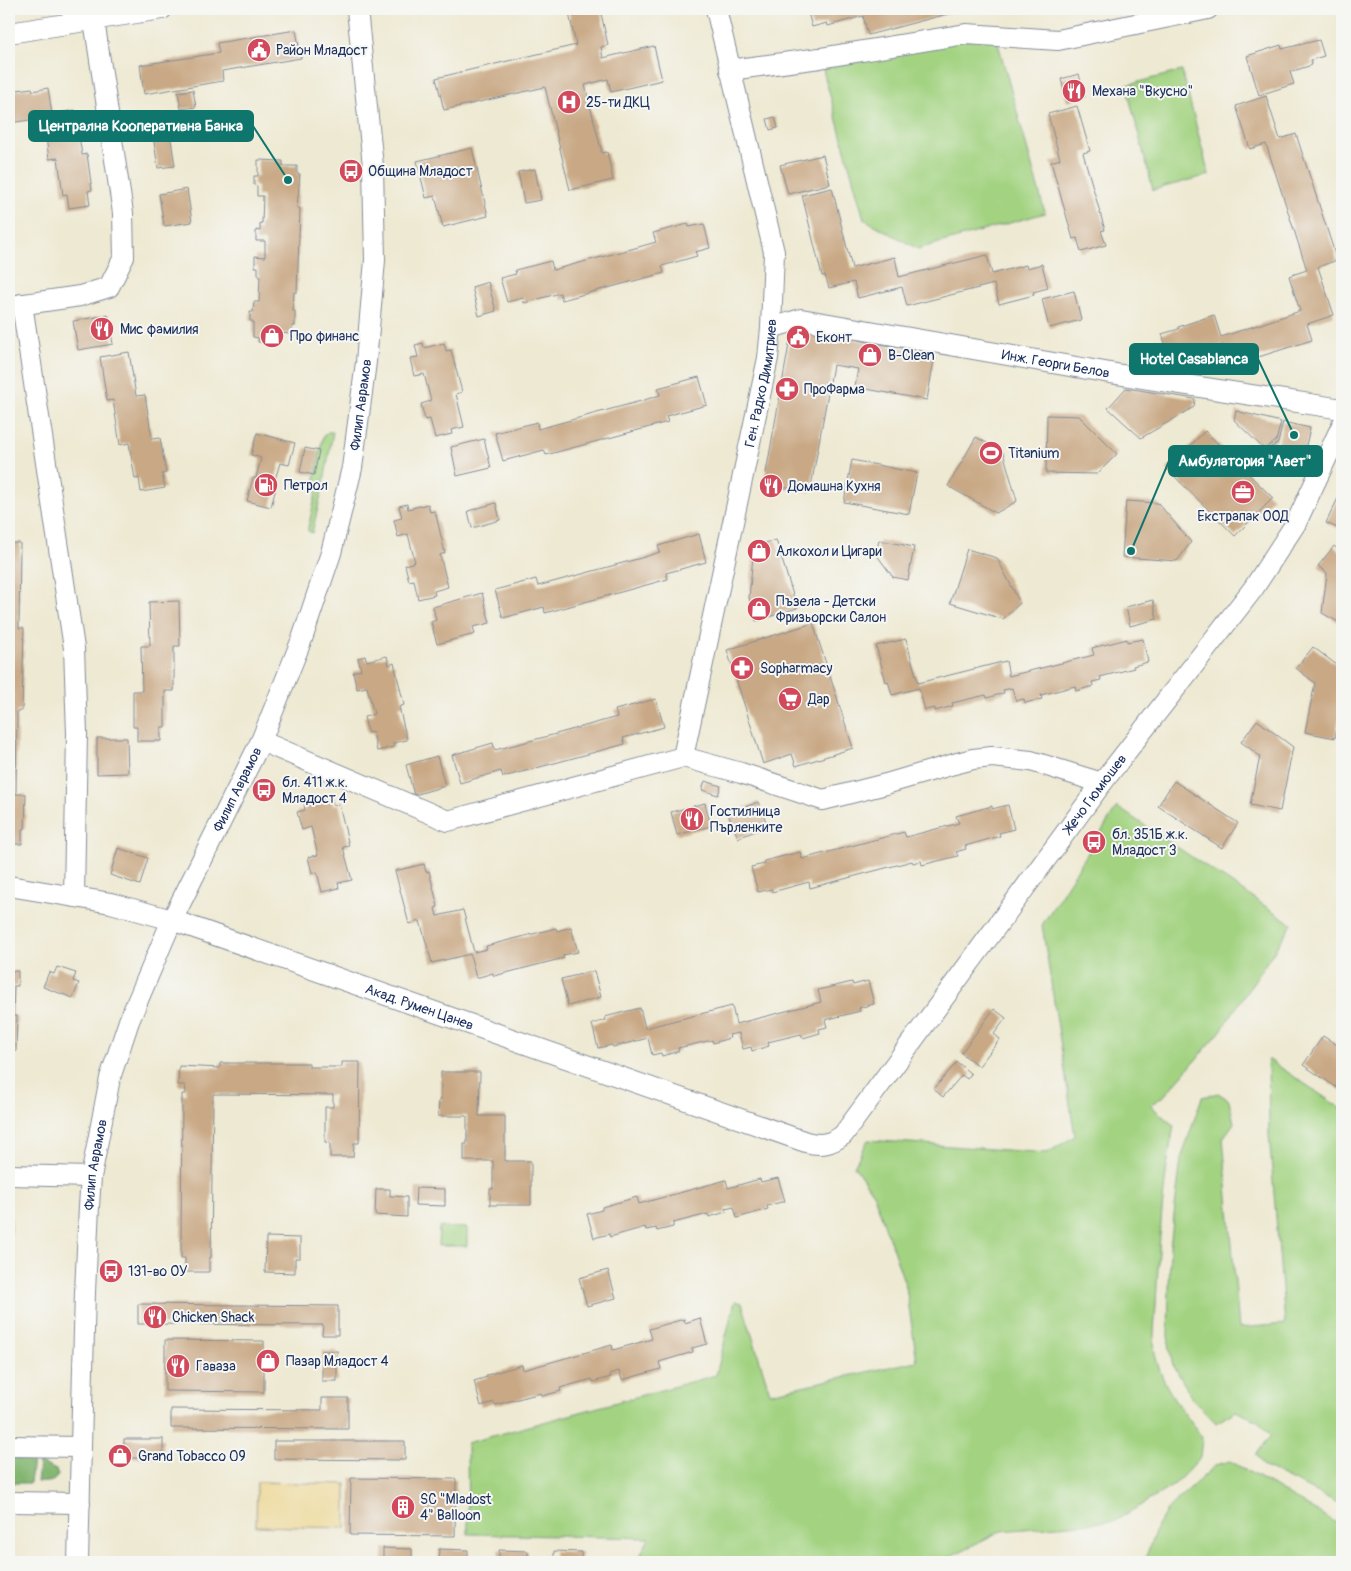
<svg xmlns="http://www.w3.org/2000/svg" width="1351" height="1571" font-family="Pangolin,sans-serif">
	<style>
		.green { fill: #a3d381; stroke: #5f8170 }
		.forest { fill: #82b56f; stroke: #4e7266 }
		.sand { fill: #eeda9e; stroke: #84847e }
		.building { fill: #c9a985 }
		.lines { fill: none; stroke-linecap: round; stroke-linejoin: round }
		.minor-casing { stroke: #848c98; stroke-width: 22 }
		.minor { stroke: #fff; stroke-width: 20 }
		.labels { text-anchor: middle; stroke-width: 4; stroke-linejoin: round; paint-order: stroke }
		.poi-label { font-size: 14px; fill: #1b2f5e; stroke: #f6f6f2; text-anchor: start }
		.street-label { font-size: 14px; fill: #1b2f5e; stroke: #f6f6f2 }
		.leader { fill: none; stroke: #0f766e; stroke-width: 2 }
		.callout-dot { fill: #0f766e; stroke: #f6f6f2; stroke-width: 2 }
		.callout { fill: #0f766e; stroke: #0f766e; stroke-width: 2 }
		.callout-label { font-size: 15px; text-anchor: middle; font-weight: bold; fill: #fff }
	</style>
	<rect width="100%" height="100%" fill="#f6f6f2"/>
	<filter id="ink" filterUnits="userSpaceOnUse"><feTurbulence type="fractalNoise" baseFrequency=".02" numOctaves="2"/><feDisplacementMap in="SourceGraphic" scale="10" xChannelSelector="R" yChannelSelector="G"/><feConvolveMatrix kernelMatrix="1 2 1 2 8 2 1 2 1" color-interpolation-filters="sRGB"/></filter>
	<filter id="wash" filterUnits="userSpaceOnUse"><feTurbulence type="fractalNoise" baseFrequency=".0096" numOctaves="4" result="noise"/><feDisplacementMap in="SourceGraphic" scale="20" xChannelSelector="R" yChannelSelector="G"/><feGaussianBlur stdDeviation="1.12" result="paint"/><feColorMatrix in="noise" values="0 0 0 0 0 0 0 0 0 0 0 0 0 0 0 0 0 1.4 0 .05"/><feComposite in="paint" operator="in"/></filter>
	<g filter="url(#wash)">
		<rect width="100%" height="100%" fill="#eee9d2"/>
		<!-- green -->
		<g class="green">
			<path d="M996,36l49,177 -127,36 -54,-30 -44,-160z"/>
			<path d="M1182,71l27,104 -56,15 -27,-105z"/>
			<path d="M328,432h5l-9,50 -12,51 -4,-2v-3l9,-39 -2,-11 7,-37 2,-6z"/>
			<path d="M1117,807l175,117 -72,108 -55,63 -15,10 24,21c-12,58 -15,119 -18,179 -1,19 -5,41 2,60 8,27 28,50 44,72l-2,21 -26,27 -59,36 -114,10 -62,31h-302l12,-24 -181,-4 -1,-91 249,-68 19,-74 7,2 28,90 147,-32 -11,-74 -32,-92 -20,-29 14,-26 179,13 28,-17 -33,-211z"/>
			<path d="M1268,1059l74,50v396l-79,-39 -7,-11 15,-20 -13,-14 -22,-10 -20,12 -23,-24 -21,-36 -4,-27 2,-89 11,-88 21,-62 16,-4 11,7 5,23 -11,15 16,190 46,-4 -16,-190z"/>
			<path d="M439,1227l28,1v18h-29z"/>
			<path d="M1230,1461l112,65v36h-198l13,-36 12,-19 47,-42z"/>
		</g>
		<!-- forest -->
		<g class="forest">
			<path d="M9,1458l24,2 -3,23h-21z"/>
			<path d="M39,1462l17,8 2,4c-3,10 -13,8 -21,8z"/>
		</g>
		<!-- sand -->
		<path class="sand" d="M257,1482l89,2v44l-90,-2z"/>
		<g id="blocks">
			<!-- building -->
			<g class="building">
				<path d="M568,9h32l8,36 -7,2 2,11 51,-12 8,34 -51,12 -3,-13 -23,6 17,68 5,-1 6,28 -43,10 -25,-103 -101,23 -8,-32 140,-33z"/>
				<path d="M807,9h159l-98,26 -5,-19 -35,10 -1,-3 -15,4z"/>
				<path d="M296,30l5,28 -79,13 1,10 -79,13 -4,-29 79,-12 -2,-10z"/>
				<path d="M1319,40l5,16 -13,4 1,5 -22,7 4,12 -35,11 -12,-39 34,-11 1,4z"/>
				<path d="M1079,74l6,23 -18,5 -6,-23z"/>
				<path d="M32,88l1,3 15,-3 4,26 23,-4 7,45 5,-1 5,36 -4,1 2,14 -21,3 -2,-14 -4,1 -5,-37 -9,1 -6,-44 -7,1 1,3 -28,4v-32z"/>
				<path d="M193,90l3,17 -15,2 -3,-17z"/>
				<path d="M1266,96l14,43 16,-5 41,126 -19,7 16,48 -27,9 5,16 -82,26 -7,-21 -35,12 -1,-4 -17,6 -8,-25 17,-5 -1,-2 36,-12 7,22 79,-26 -11,-35 18,-6 -41,-126 -16,5 -14,-43z"/>
				<path d="M1077,106l13,45 -7,2 22,77 -4,1 5,14 -25,7 -4,-14 -4,1 -22,-77 9,-3 -12,-45z"/>
				<path d="M775,117l3,11 -8,2 -3,-11z"/>
				<path d="M169,127l6,39 -17,2 -6,-39z"/>
				<path d="M472,148l16,68 -45,11 -8,-31 -9,2 -9,-37z"/>
				<path d="M823,155l7,29 -42,10 -8,-29z"/>
				<path d="M258,160l25,1v5h14v8h3l-3,34h3l-3,84h-3l-1,19h2v15h-3v8l-14,-1v10l-20,-1 1,-4 -6,-1v-16h-3v-9h3l1,-10h5l1,-27h-2v-8h-3v-11l10,1v-16h-9v-11l4,1v-8h2l1,-27h-6v-10l-3,-1v-9h4z"/>
				<path d="M535,169l6,31 -17,3 -6,-31z"/>
				<path d="M832,188l20,80 43,-11 4,20 88,-22 5,19 34,-9 1,3 15,-4 6,24 -15,4 1,3 -35,9 -5,-20 -87,22 -5,-19 -44,11 -4,-16 -25,6 -4,-13 -3,1 -20,-81z"/>
				<path d="M187,189l5,33 -28,4 -5,-32z"/>
				<path d="M688,224l1,3 15,-3 6,24 -15,4 2,4 -35,10 2,7 -102,27 -2,-7 -36,10 -1,-5 -16,4 -7,-24 16,-4 -1,-4 36,-9 2,9 82,-22 21,-6 -3,-9z"/>
				<path d="M488,282l8,29 -17,5 -7,-29z"/>
				<path d="M1074,291l7,29 -32,8 -7,-29z"/>
				<path d="M108,315l5,29 -35,6 -5,-29z"/>
				<path d="M792,328l143,26 -8,46 -72,-13 3,-18 -25,-4 -23,127 -46,-8z"/>
				<path d="M423,343l1,5 20,-5 2,8 5,-1 11,42 -6,2 8,33 -13,3 1,4 -17,4 -5,-19 -5,1 -4,-16 10,-3 -7,-27 -10,2 -4,-18 8,-1 -3,-12z"/>
				<path d="M129,352l7,44 9,-1 7,44 8,-1 6,35 -4,1 3,14 -24,4 -2,-14 -4,1 -6,-36 -9,2 -7,-45 -6,1 -7,-44z"/>
				<path d="M699,377l8,28 -41,11 2,6 -122,33 -2,-5 -41,11 -8,-28 42,-11 1,7 103,-28 19,-6 -2,-7z"/>
				<path d="M1126,388l69,11 -1,8 -53,31 -33,-30z"/>
				<path d="M1236,411l45,11 -5,19 -12,8 -30,-29z"/>
				<path d="M1047,415l32,1 38,38 -20,20 -51,-1z"/>
				<path d="M1283,422l27,6 -8,35 -34,-8 -3,-4 13,-8z"/>
				<path d="M1205,431l68,67 -38,38 -68,-67z"/>
				<path d="M257,433l38,10 -6,22 -9,-2 -6,20 3,1 -6,23 -24,-6 6,-23h3l5,-20 -10,-3z"/>
				<path d="M976,437l27,15 14,49 -21,12 -48,-27z"/>
				<path d="M484,439l7,29 -34,8 -6,-29z"/>
				<path d="M305,448l14,3 -5,24 -14,-3z"/>
				<path d="M852,460l65,13 -8,41 -65,-12z"/>
				<path d="M1342,490v40l-16,-7z"/>
				<path d="M1126,501l32,2 33,39 -14,19 -55,-4z"/>
				<path d="M496,503l4,17 -28,8 -4,-17z"/>
				<path d="M407,504l1,5 20,-5 2,8 5,-1 10,42 -5,2 8,32 -14,4 1,4 -17,4 -4,-19 -5,1 -4,-16 10,-3 -7,-28 -10,3 -4,-17 8,-2 -3,-12z"/>
				<path d="M699,534l7,28 -40,11 2,6 -123,34 -1,-6 -41,11 -8,-28 41,-11 2,7 103,-28 19,-6 -2,-6z"/>
				<path d="M776,540l21,68 -41,13 -7,-23 5,-52z"/>
				<path d="M879,540l35,7 -6,33 -15,-3 -17,-23z"/>
				<path d="M9,543h11l-1,85h5l-2,83h-5l-1,83h10l-1,35h-3v15h-13z"/>
				<path d="M1334,546l8,7v71l-20,-11 5,-40 -9,-7z"/>
				<path d="M967,549l30,9 23,45 -17,16 -53,-16z"/>
				<path d="M482,593l8,30 -17,4 2,7 -38,10 -6,-22 5,-2 -3,-13z"/>
				<path d="M1153,600l4,19 -27,7 -4,-19z"/>
				<path d="M179,601l1,45h-6v45h-9v36h-4v14h-24v-14h-4v-36h9l-1,-45h9l-1,-44z"/>
				<path d="M813,623l40,125 -57,18 -4,-12 -29,10 -36,-114z"/>
				<path d="M906,639l12,44 88,-22 3,15 85,-21 -2,-7 35,-9v3l16,-3 5,23 -15,4 1,2 -34,9 1,3 -9,2 1,4 -17,5 -1,-5 -34,9 1,4 -17,4 -1,-4 -8,2 -4,-13 -9,2 1,3 -17,5 -1,-3 -34,8 1,3 -18,5v-3l-10,2 -6,-22 -27,7 -4,-14 -2,1 -10,-36z"/>
				<path d="M1313,647l29,22v35l-7,34 -30,-6 10,-49 -19,-15z"/>
				<path d="M365,656l2,5 20,-5 2,9 5,-2 10,42 -5,2 8,33 -14,3 1,4 -17,4 -4,-19 -5,1 -4,-16 10,-3 -7,-27 -10,2 -4,-17 8,-2 -3,-12z"/>
				<path d="M656,699l8,28 -41,11 2,6 -122,33 -2,-6 -41,12 -8,-28 41,-12 2,7 61,-16 61,-17 -2,-7z"/>
				<path d="M1257,720l36,27 -13,64 -30,-6 10,-49 -19,-14z"/>
				<path d="M97,738h30l1,35 -31,1z"/>
				<path d="M437,756l8,30 -31,9 -8,-30z"/>
				<path d="M705,781l16,5 -3,9 -16,-5z"/>
				<path d="M1174,781l64,42 -16,25 -64,-42z"/>
				<path d="M310,797l1,4 20,-4 2,8 6,-1 10,42 -6,1 9,33 -14,3 1,5 -17,4 -5,-20 -5,1 -4,-16 10,-2 -7,-28 -9,3 -5,-18 8,-2 -2,-12z"/>
				<path d="M758,802l10,24 -30,12 -10,-24z"/>
				<path d="M705,803l6,23 -34,9 -6,-23z"/>
				<path d="M1008,805l6,24 -15,4 1,3 -35,10 1,3 -10,3 2,4 -36,9 -1,-4 -8,2 -1,-2 -102,27 -1,-6 -37,10v-3l-14,3 -7,-25 14,-3 -1,-3 36,-9 2,7 102,-27 2,5 53,-14 -3,-7 36,-10v3z"/>
				<path d="M118,848l30,10 -8,27 -30,-10z"/>
				<path d="M424,864l2,8 3,-1 9,36 -3,1 2,8 26,-6 11,42 13,-3 -1,-3 70,-18 1,3 14,-4 7,25 -15,3 1,3 -70,18 -1,-3 -17,5 -6,-24 -38,9 -12,-42 -11,3 -14,-53z"/>
				<path d="M57,967l19,6 -3,8 6,2 -6,15 -30,-11 6,-15 5,2z"/>
				<path d="M9,971h9v15h-4l-1,30h4l-1,35h-4v14h-3z"/>
				<path d="M594,971l7,26 -33,9 -7,-27z"/>
				<path d="M868,981l6,23 -15,4 1,3 -35,9 2,7 -8,2 1,4 -17,5 -2,-4 -33,8 1,4 -17,5 -1,-4 -8,2 -4,-16 -10,2 1,3 -17,5 -1,-3 -34,8 1,3 -17,5 -1,-3 -9,2 -4,-17 -35,9 -1,-2 -14,3 -6,-24 14,-4 -1,-3 35,-9 5,20 87,-22 4,18 85,-22 -3,-12 34,-8 1,3z"/>
				<path d="M994,1009l12,9 -12,16 6,5 -21,27 -18,-13z"/>
				<path d="M1323,1036l19,12v43l-39,-26z"/>
				<path d="M342,1062h18l-1,81h-5l-1,14h-23v-14l-5,-1v-35h8v-12l-120,-1 -2,164h-2v14h-24v-14h-4v-14l1,-150h4l-1,-9h-7l1,-19 41,2v-5h89v4h33z"/>
				<path d="M957,1062l14,12 -4,5 -5,-4 -19,22 -9,-8z"/>
				<path d="M441,1072h39l-1,44h26v45h26v44h-41v-16h3v-28h-29v-17h3v-28h-29l1,-16h2z"/>
				<path d="M778,1178l7,23 -18,5 1,3 -31,9 -3,-11 -9,2 1,3 -17,5 -1,-3 -35,9v4l-16,4 -1,-3 -10,2 -1,-3 -35,10 -1,-3 -15,4 -7,-24 15,-4v-3l35,-10 2,7 87,-24 2,8 32,-9 1,3z"/>
				<path d="M416,1188l29,1v17l-30,-1z"/>
				<path d="M376,1189h14v7l17,1v20l-32,-2z"/>
				<path d="M9,1217h2l1,15 -3,1z"/>
				<path d="M266,1237l34,1v20h-5v15l-30,-1z"/>
				<path d="M608,1270l8,28 -29,8 -8,-28z"/>
				<path d="M138,1304l200,2v29h-16l1,-10 -185,-1z"/>
				<path d="M700,1318l7,26 -15,4 1,4 -34,10 2,7 -39,11 -3,-9 -9,3 1,3 -18,5 -1,-3 -32,9 1,3 -19,5 -1,-3 -46,12 -1,-3 -13,4 -7,-25 13,-4v-2l35,-10 1,5 89,-25 1,5 39,-11 -3,-10 35,-10 1,4z"/>
				<path d="M165,1340l99,1v51l-99,-1z"/>
				<rect x="322" y="1351" width="15" height="30"/>
				<path d="M322,1398h26v31l-177,-1v-19l151,1z"/>
				<rect x="124" y="1439" width="39" height="19"/>
				<path d="M274,1441h131v19l-131,-1z"/>
				<path d="M351,1478l105,1 -1,57 -105,-1z"/>
				<path d="M383,1548l29,1v13h-29z"/>
				<path d="M439,1549l29,1v12h-30z"/>
				<path d="M499,1550l29,1v11h-29z"/>
				<path d="M554,1551l27,1v10h-27z"/>
			</g>
		</g>
	</g>
	<g filter="url(#ink)">
		<use href="#blocks" fill-opacity="0" stroke="#848c98" stroke-width="1"/>
		<g class="lines">
			<!-- minor casing -->
			<g class="minor-casing">
				<g id="minor">
					<path d="M9,33l153,-24"/>
					<path d="M730,70l90,-12 146,-24 92,6 150,-31"/>
					<path d="M22,304l52,344 3,86 -3,162"/>
					<path d="M11,306l69,-10 29,-9 15,-30 -1,-44 -29,-193"/>
					<path id="s1" d="M771,328l30,-9 315,55 226,35"/>
					<path d="M261,741l187,80 235,-64 58,16 82,27 63,-16 68,-20 19,-5 19,-2 39,4 71,22"/>
					<path id="s2" d="M683,757l85,-399 3,-30 3,-76 -58,-243"/>
					<path id="s3" d="M9,886l102,17 61,17 634,222c15,4 25,2 37,-7l259,-352 151,-194 43,-66 46,-98"/>
					<path d="M9,1175l82,2"/>
					<path d="M9,1446l72,1"/>
					<path d="M9,1502l71,1"/>
					<path id="s4" d="M78,1562l7,-270 4,-86 2,-29 19,-99 19,-57 43,-101 89,-179 41,-102 29,-86 21,-85 14,-106 9,-102 -2,-94 -16,-157"/>
				</g>
			</g>
			<!-- minor -->
			<use href="#minor" class="minor"/>
		</g>
	</g>
	<!-- icons -->
	<defs>
		<g id="civic-disc" transform="scale(1.25)"><circle r="9.5" fill="#d1495b" stroke="#f6f6f2"/><path d="M-.6-6.5H3V-4.5H.6V-3L4-1V1h2V6H-6V1h2V-1L-.6-3ZM-1.2 2.5V6h2.4V2.5Z" fill="#fff"/></g>
		<g id="restaurant-disc" transform="scale(1.25)"><circle r="9.5" fill="#d1495b" stroke="#f6f6f2"/><path d="M-5-6h1v4h1v-4h1v4h1v-4h1v5L-1.5 .5V6h-2V.5L-5-1ZM5-6V6H3V1.5H1.5Q1.5-4 5-6Z" fill="#fff"/></g>
		<g id="hospital-disc" transform="scale(1.25)"><circle r="9.5" fill="#d1495b" stroke="#f6f6f2"/><path d="M-5-5h3v3.5h4V-5h3V5h-3V1.5h-4V5h-3Z" fill="#fff"/></g>
		<g id="bus-disc" transform="scale(1.25)"><circle r="9.5" fill="#d1495b" stroke="#f6f6f2"/><path d="M-5-6H5V4H4V6H2V4H-2V6H-4V4H-5ZM-3.5-4V0h7V-4ZM-3.5 1.2v1.5H-2V1.2ZM2 1.2v1.5H3.5V1.2Z" fill="#fff"/></g>
		<g id="shop-disc" transform="scale(1.25)"><circle r="9.5" fill="#d1495b" stroke="#f6f6f2"/><path d="M-5-2.5h2.3a2.7 3.5 0 0 1 5.4 0H5L5.5 6h-11ZM-1.5-2.5h3a1.5 2.3 0 0 0-3 0Z" fill="#fff"/></g>
		<g id="pharmacy-disc" transform="scale(1.25)"><circle r="9.5" fill="#d1495b" stroke="#f6f6f2"/><path d="M-2-6h4v4h4v4h-4v4h-4v-4h-4v-4h4Z" fill="#fff"/></g>
		<g id="stadium-disc" transform="scale(1.25)"><circle r="9.5" fill="#d1495b" stroke="#f6f6f2"/><path d="M0-5a6.5 5 0 1 0 0 10a6.5 5 0 1 0 0-10ZM-3.5-1.8h7v3.6h-7Z" fill="#fff"/></g>
		<g id="fuel-disc" transform="scale(1.25)"><circle r="9.5" fill="#d1495b" stroke="#f6f6f2"/><path d="M-5.5-6h7V0h2V4h1.3V-2.5L3-4.5l.8-.8L6-3V5H2.5V1h-1V6h-7ZM-4.2-4.7v3.2H.2V-4.7Z" fill="#fff"/></g>
		<g id="office-disc" transform="scale(1.25)"><circle r="9.5" fill="#d1495b" stroke="#f6f6f2"/><path d="M-6-3h4V-5.5h4V-3h4V5H-6ZM-1-4.5V-3h2v-1.5ZM-6 0V1H6V0Z" fill="#fff"/></g>
		<g id="supermarket-disc" transform="scale(1.25)"><circle r="9.5" fill="#d1495b" stroke="#f6f6f2"/><path d="M-6-5.5h2.5l.6 2H6L4.5 2H-2.5L-4.4-4H-6ZM-1.5 3.2a1.3 1.3 0 1 0 .1 0ZM3 3.2a1.3 1.3 0 1 0 .1 0Z" fill="#fff"/></g>
		<g id="building-disc" transform="scale(1.25)"><circle r="9.5" fill="#d1495b" stroke="#f6f6f2"/><path d="M-4-6H4V6H1V3H-1V6H-4ZM-2.5-4.3h1.7v1.8h-1.7ZM.8-4.3h1.7v1.8H.8ZM-2.5-1h1.7V.8h-1.7ZM.8-1h1.7V.8H.8Z" fill="#fff"/></g>
	</defs>
	<g fill-rule="evenodd">
		<use href="#civic-disc" x="259" y="50"/>
		<use href="#restaurant-disc" x="1074" y="91"/>
		<use href="#hospital-disc" x="569" y="102"/>
		<use href="#bus-disc" x="351" y="171"/>
		<use href="#restaurant-disc" x="102" y="329"/>
		<use href="#shop-disc" x="272" y="336"/>
		<use href="#civic-disc" x="798" y="337"/>
		<use href="#shop-disc" x="870" y="355"/>
		<use href="#pharmacy-disc" x="787" y="389"/>
		<use href="#stadium-disc" x="991" y="453"/>
		<use href="#fuel-disc" x="266" y="485"/>
		<use href="#restaurant-disc" x="771" y="486"/>
		<use href="#office-disc" x="1243" y="492"/>
		<use href="#shop-disc" x="759" y="551"/>
		<use href="#shop-disc" x="759" y="609"/>
		<use href="#pharmacy-disc" x="742" y="668"/>
		<use href="#supermarket-disc" x="790" y="699"/>
		<use href="#bus-disc" x="264" y="790"/>
		<use href="#restaurant-disc" x="692" y="819"/>
		<use href="#bus-disc" x="1094" y="842"/>
		<use href="#bus-disc" x="111" y="1271"/>
		<use href="#restaurant-disc" x="155" y="1317"/>
		<use href="#shop-disc" x="268" y="1361"/>
		<use href="#restaurant-disc" x="178" y="1366"/>
		<use href="#shop-disc" x="120" y="1456"/>
		<use href="#building-disc" x="403" y="1507"/>
	</g>
	<g class="labels">
		<!-- poi labels -->
		<g class="poi-label">
			<text x="276" y="55">Район Младост</text>
			<text x="1092" y="96">Механа "Вкусно"</text>
			<text x="586" y="107">25-ти ДКЦ</text>
			<text x="368" y="176">Община Младост</text>
			<text x="120" y="334">Мис фамилия</text>
			<text x="290" y="341">Про финанс</text>
			<text x="816" y="342">Еконт</text>
			<text x="888" y="360">B-Clean</text>
			<text x="804" y="394">ПроФарма</text>
			<text x="1008" y="458">Titanium</text>
			<text x="284" y="490">Петрол</text>
			<text x="788" y="491">Домашна Кухня</text>
			<text x="1243" y="521" text-anchor="middle">Екстрапак ООД</text>
			<text x="776" y="556">Алкохол и Цигари</text>
			<text x="776" y="606">Пъзела - Детски<tspan x="776" dy="16">Фризьорски Салон</tspan></text>
			<text x="760" y="673">Sopharmacy</text>
			<text x="808" y="704">Дар</text>
			<text x="282" y="787">бл. 411 ж.к.<tspan x="282" dy="16">Младост 4</tspan></text>
			<text x="710" y="816">Гостилница<tspan x="710" dy="16">Пърленките</tspan></text>
			<text x="1112" y="839">бл. 351Б ж.к.<tspan x="1112" dy="16">Младост 3</tspan></text>
			<text x="128" y="1276">131-во ОУ</text>
			<text x="172" y="1322">Chicken Shack</text>
			<text x="286" y="1366">Пазар Младост 4</text>
			<text x="196" y="1371">Гаваза</text>
			<text x="138" y="1461">Grand Tobacco 09</text>
			<text x="420" y="1504">SC "Mladost<tspan x="420" dy="16">4" Balloon</tspan></text>
		</g>
		<!-- street labels -->
		<g class="street-label">
			<text dy="5" stroke="none"><textPath href="#s1" startOffset="290">Инж. Георги Белов</textPath></text>
			<text dy="5" stroke="none"><textPath href="#s2" startOffset="382">Ген. Радко Димитриев</textPath></text>
			<text dy="5" stroke="none"><textPath href="#s4" startOffset="1208">Филип Аврамов</textPath></text>
			<text dy="5" stroke="none"><textPath href="#s4" startOffset="802">Филип Аврамов</textPath></text>
			<text dy="5" stroke="none"><textPath href="#s3" startOffset="1302">Жечо Гюмюшев</textPath></text>
			<text dy="5" stroke="none"><textPath href="#s3" startOffset="429">Акад. Румен Цанев</textPath></text>
			<text dy="5" stroke="none"><textPath href="#s4" startOffset="398">Филип Аврамов</textPath></text>
		</g>
	</g>
	<!-- callouts -->
	<path class="leader" d="M288 180L253 126M1294 435L1258 359M1131 551L1169 461"/>
	<g class="callout-dot">
		<circle cx="288" cy="180" r="5"/>
		<circle cx="1294" cy="435" r="5"/>
		<circle cx="1131" cy="551" r="5"/>
	</g>
	<g class="callout">
		<rect x="29" y="111" width="224" height="30" rx="5"/>
		<rect x="1130" y="344" width="128" height="30" rx="5"/>
		<rect x="1169" y="446" width="153" height="30" rx="5"/>
	</g>
	<g class="callout-label">
		<text x="141" y="131">Централна Кооперативна Банка</text>
		<text x="1194" y="364">Hotel Casablanca</text>
		<text x="1245" y="466">Амбулатория "Авет"</text>
	</g>
	<!-- margin -->
	<rect width="1351" height="1571" fill="none" stroke="#f6f6f2" stroke-width="30"/>
</svg>
